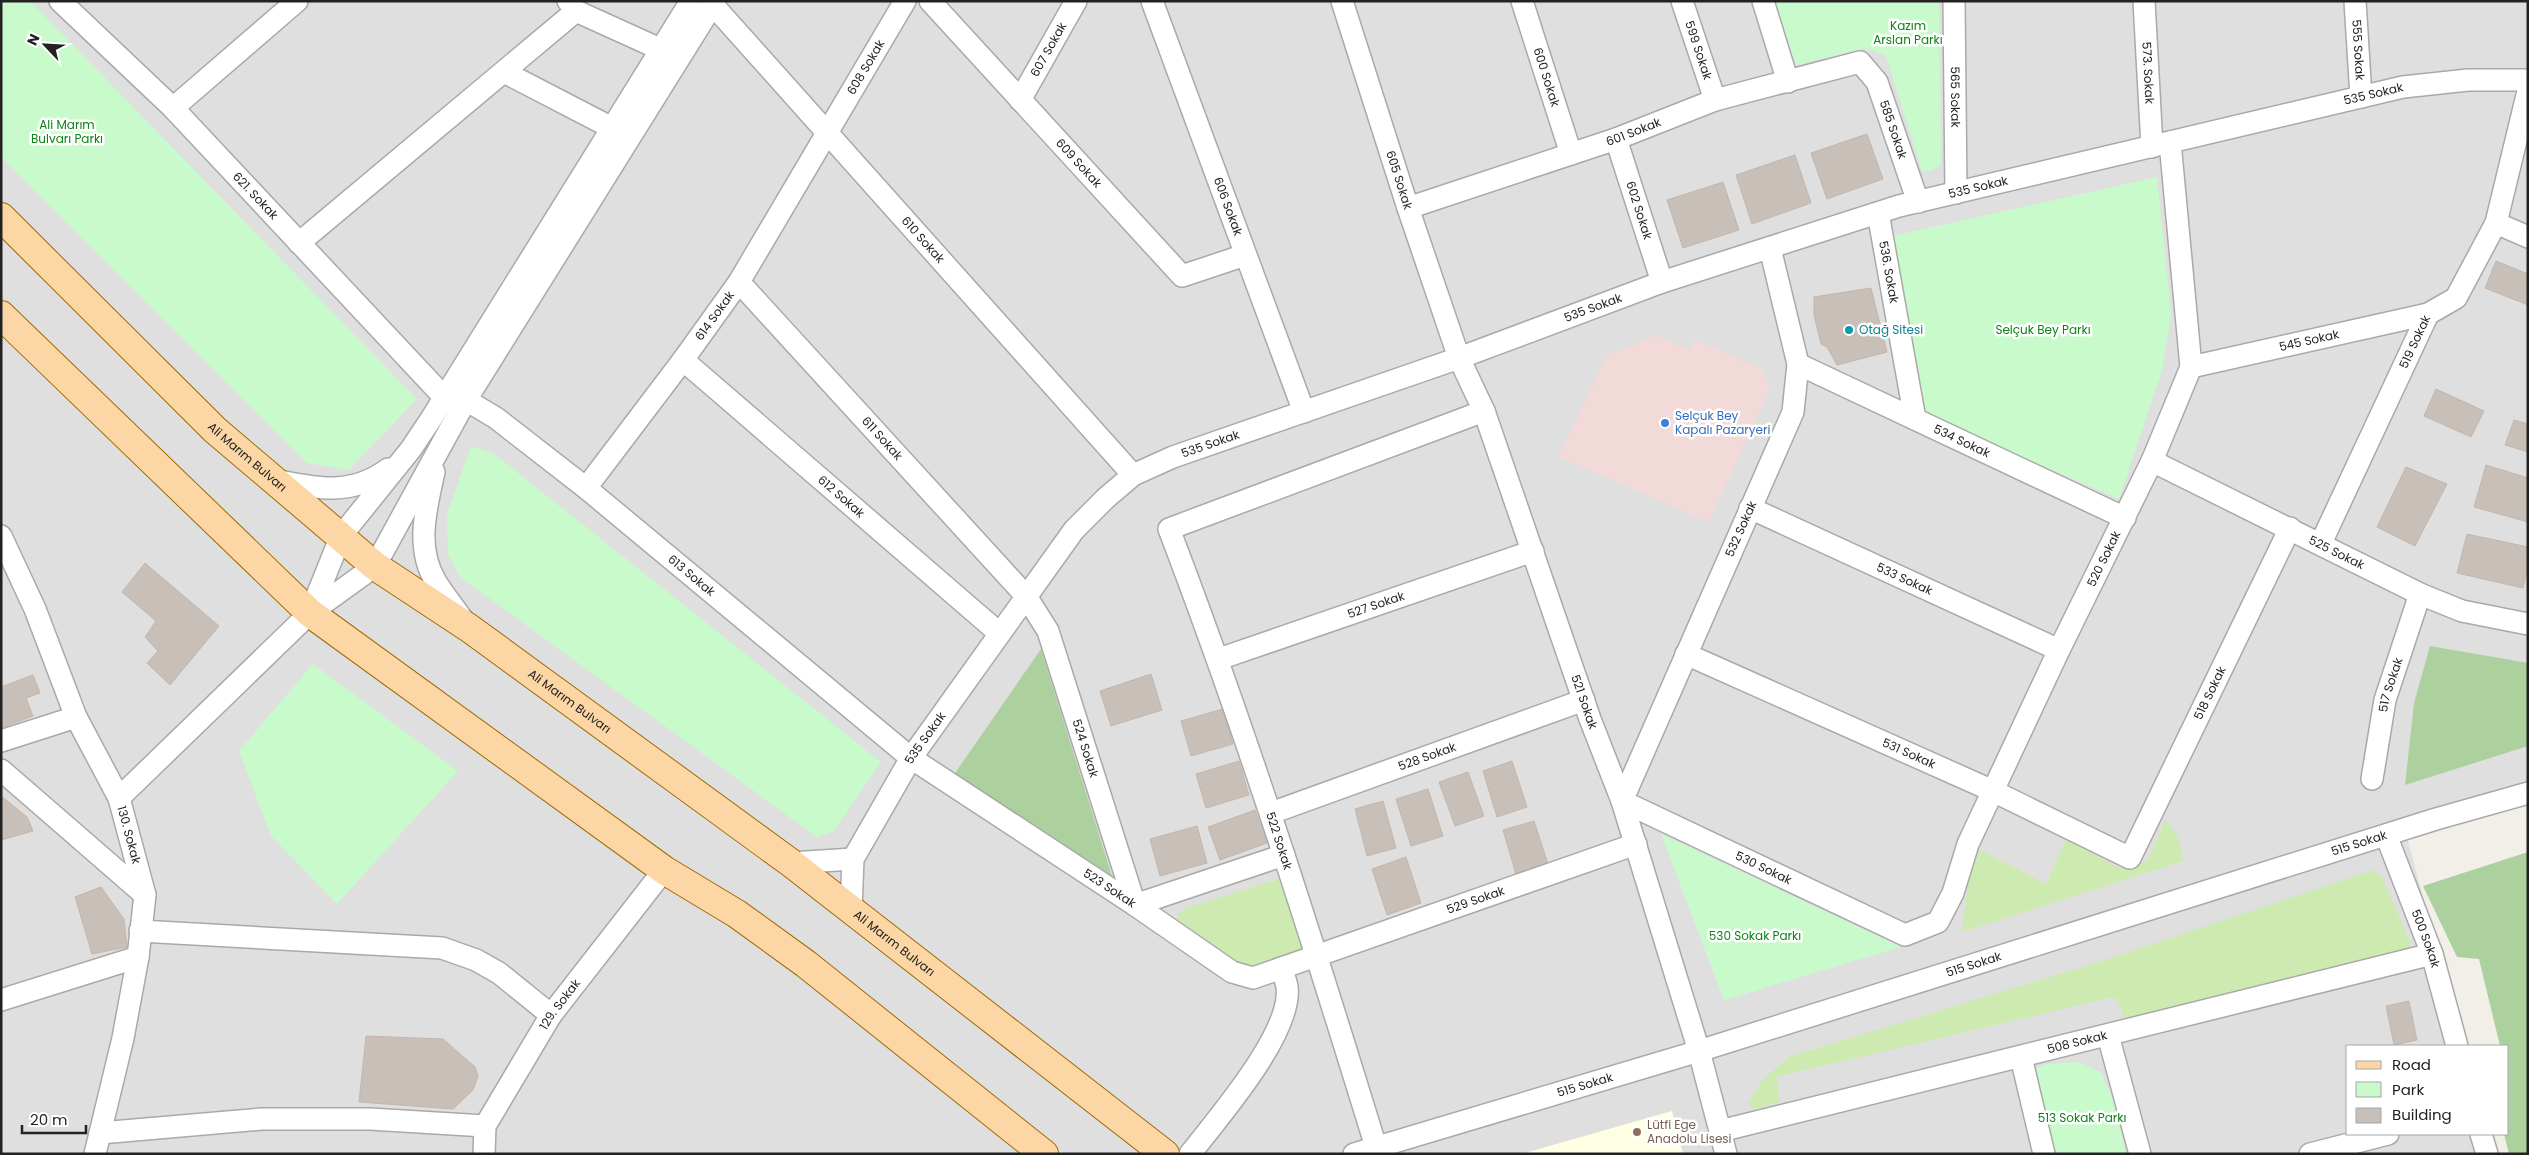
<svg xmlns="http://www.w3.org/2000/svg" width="2529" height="1155" font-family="Poppins,sans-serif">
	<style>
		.residential { fill: #e0dfdf }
		.commercial { fill: #f2dad9 }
		.education { fill: #ffffe5 }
		.grass { fill: #cdebb0 }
		.forest { fill: #add19e }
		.park { fill: #c8facc }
		.building { fill: #c7bfb8; stroke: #c4b6ab }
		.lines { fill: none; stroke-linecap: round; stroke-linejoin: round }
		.minor-casing { stroke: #a9a9a9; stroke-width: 24 }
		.major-casing { stroke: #a06b00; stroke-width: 30 }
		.minor { stroke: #fff; stroke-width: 21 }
		.major { stroke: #fcd6a4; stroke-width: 28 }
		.culture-dot { fill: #0f9aa8; stroke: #fff; stroke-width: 2 }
		.shop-dot { fill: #3f7fe0; stroke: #fff; stroke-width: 2 }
		.education-dot { fill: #8d6e63; stroke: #fff; stroke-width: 2 }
		.labels { text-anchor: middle; stroke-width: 5; stroke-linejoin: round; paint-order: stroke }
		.park-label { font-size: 12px; fill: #0c8416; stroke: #fff }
		.street-label { font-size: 12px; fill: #222; stroke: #fff }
		.culture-label { font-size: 12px; fill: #0d838f; stroke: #fff; text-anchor: start }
		.shop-label { font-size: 12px; fill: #366cbe; stroke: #fff; text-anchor: start }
		.education-label { font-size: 12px; fill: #785e54; stroke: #fff; text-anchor: start }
	</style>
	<rect width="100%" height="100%" fill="#f2efe9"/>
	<!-- residential -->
	<path class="residential" d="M1,1h2527v794l-124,32 60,219h-116v88h140l5,20h-2492z"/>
	<!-- commercial -->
	<path class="commercial" d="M1656,335l34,16 5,-11 67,29 8,19 -61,134 -150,-65 47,-101z"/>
	<!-- education -->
	<path class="education" d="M1672,1111l11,43h-162z"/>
	<!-- grass -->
	<g class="grass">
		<path d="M2165,820l12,15 7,26 -222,71 6,-50 12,-32 66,34 20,-45 53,29 29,-8z"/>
		<path d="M2373,870l9,7 29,67 -3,5 -281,74 -11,-25h-7l-333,79 4,25 -26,7 -6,-6 14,-22 26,-24 311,-95z"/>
		<path d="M1281,878l23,78 -53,17 -76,-48 5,-13 9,-5z"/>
	</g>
	<!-- forest -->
	<g class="forest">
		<path d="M2430,646l98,17v83l-123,39 9,-82z"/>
		<path d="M1041,649l71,227 -10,3 -149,-103z"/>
		<path d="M2528,852v302h-19l-5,-20h4v-88h-8l-21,-87 -22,-2 -34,-71z"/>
	</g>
	<!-- park -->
	<g class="park">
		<path d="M1,1h29l387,398 -68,71 -42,-7 -306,-306z"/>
		<path d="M1773,1h166l2,163 -9,7h-10l-36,-115 -21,-8 -72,18z"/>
		<path d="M2157,177l14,138 -9,55 -43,129 -194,-85 -32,-178z"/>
		<path d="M471,446l22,7 388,309 -48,70 -16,5 -357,-260 -12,-23 -1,-39z"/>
		<path d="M313,664l145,107 -121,133 -66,-68 -32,-85z"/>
		<path d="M1661,834l240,113 -177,53z"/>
		<path d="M2079,1062l22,10 12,27 13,55h-72l-20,-85 13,-5z"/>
	</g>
	<!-- building -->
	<g class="building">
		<path d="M1867,134l16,45 -56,20 -16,-46z"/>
		<path d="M1795,155l16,48 -59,21 -16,-49z"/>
		<path d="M1723,182l16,48 -56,18 -16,-48z"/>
		<path d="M2496,261l32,13v31l-43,-17z"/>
		<path d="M1871,288l16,64 -50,13 -10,-18 -6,-3 -7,-29v-18z"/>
		<path d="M2436,389l48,22 -13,26 -47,-21z"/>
		<path d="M2514,420l14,4v28l-23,-7z"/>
		<path d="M2486,465l42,13v44l-54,-15z"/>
		<path d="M2406,467l41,17 -32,62 -38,-19z"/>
		<path d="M2467,534l61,13v19l-5,22 -66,-15z"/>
		<path d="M145,563l74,63 -49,59 -23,-22 11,-12 -13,-14 11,-16 -34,-29z"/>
		<path d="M1151,674l11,36 -51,16 -11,-35z"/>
		<path d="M33,675l7,18 -14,5 7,18 -32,12v-41z"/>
		<path d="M1223,709l10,35 -42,12 -10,-35z"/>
		<path d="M1239,761l10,34 -43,13 -10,-34z"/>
		<path d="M1512,761l15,46 -30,10 -14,-46z"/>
		<path d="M1468,772l16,44 -29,10 -16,-44z"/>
		<path d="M1428,789l15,47 -32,10 -15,-47z"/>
		<path d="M1,796l26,21 6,14 -32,9z"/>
		<path d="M1383,801l13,47 -29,8 -12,-47z"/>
		<path d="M1255,810l12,33 -47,17 -12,-33z"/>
		<path d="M1534,821l14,43 -32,10 -13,-44z"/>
		<path d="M1197,826l10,37 -47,13 -10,-37z"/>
		<path d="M1406,857l15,46 -34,12 -15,-46z"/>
		<path d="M101,887l23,32 3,28 -35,7 -17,-57z"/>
		<path d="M2409,1001l8,39 -23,5 -8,-39z"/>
		<path d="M366,1036l77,3 32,28 3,9 -5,14 -20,19 -94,-7z"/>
	</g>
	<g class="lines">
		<!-- minor casing -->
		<g class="minor-casing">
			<g id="minor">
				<path id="s1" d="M60,1l113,107 271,289"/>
				<path d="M568,1l8,10 86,39"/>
				<path id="s2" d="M930,1l252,275 63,-21"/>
				<path id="s3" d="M1152,1l152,411"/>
				<path id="s4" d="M1342,1l66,207 51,150 25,53 106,308 32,82 77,250 27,103"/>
				<path id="s5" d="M1522,1l49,153"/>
				<path id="s6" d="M1682,1l33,99"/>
				<path d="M1763,1l25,81"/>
				<path id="s7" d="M1954,1l2,192"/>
				<path id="s8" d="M2144,1l8,146"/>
				<path id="s9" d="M2355,1l6,96"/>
				<path id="s10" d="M713,5l420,470"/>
				<path d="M504,72l108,56"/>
				<path id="s11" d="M1020,100l56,-99"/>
				<path d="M173,108l124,-107"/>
				<path id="s12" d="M1616,139l46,143"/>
				<path id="s13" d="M1408,208l208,-69 99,-39 145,-38 17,20 41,120"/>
				<path id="s14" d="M1878,213l37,206"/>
				<path d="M2496,223l32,14"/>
				<path d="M299,243l277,-232"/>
				<path id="s15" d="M1770,248l28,116 -5,48 -171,389 283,134 33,-13 15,-29 15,-49 91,-194 93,-189 39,-94 -21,-225"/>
				<path id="s16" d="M739,282l287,314 22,35 87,274 149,-50"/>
				<path id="s17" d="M683,360l316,273"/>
				<path id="s18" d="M1798,364l327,154"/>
				<path id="s19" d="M2191,367l237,-53"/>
				<path id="s20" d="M466,400l30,18 90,70 325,270 224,147 97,67 21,6 383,-134"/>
				<path id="s21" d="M2152,461l268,133 42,17 66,13"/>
				<path d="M434,472c-8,37 -19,76 2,110 8,13 18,25 27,38"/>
				<path d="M275,480c42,9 77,16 113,-11"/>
				<path id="s22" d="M586,488l97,-128 56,-78 166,-281"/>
				<path id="s23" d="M1750,508l309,142"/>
				<path id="s24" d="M1,536l34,73 41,108 43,81 26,97 -7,62 -15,81 -28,116"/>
				<path id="s25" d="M2321,543l107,-229 28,-16 40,-75 32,-132"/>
				<path d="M310,613l31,-77 70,-87 20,-30 260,-418"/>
				<path id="s26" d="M1686,654l307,137 137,67 160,-330"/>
				<path id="s27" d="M1219,659l314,-108"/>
				<path d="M1,741l75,-24"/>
				<path d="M1,770l144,125"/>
				<path id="s28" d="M2372,779l13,-79 35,-106"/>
				<path d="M119,798l191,-185 65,-47 91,-166 249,-399"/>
				<path id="s29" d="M1271,813l313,-113"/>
				<path id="s30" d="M2386,835l46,119 25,92"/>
				<path d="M791,863l62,-4"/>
				<path id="s31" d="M851,910l2,-51 58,-101 163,-228 32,-32 27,-23 40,-18 286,-99 203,-76 237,-76 504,-119 65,-7h60"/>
				<path d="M140,931l302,17 34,12 23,13 52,42"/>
				<path d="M1,1000l137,-43"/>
				<path d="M2108,1035l32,119"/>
				<path d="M2021,1057l23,97"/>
				<path id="s32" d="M1720,1131l712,-177"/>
				<path d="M100,1133l161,-14h109l115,7"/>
				<path d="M2481,1134l6,20"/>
				<path id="s33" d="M484,1154l1,-28 66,-111 113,-145"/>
				<path d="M1190,1154c28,-36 103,-122 97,-167 -1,-7 -4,-13 -6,-19"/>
				<path id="s34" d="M1354,1154l345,-103 737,-232 92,-26"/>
				<path d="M1382,1154l-6,-7c-64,-208 -129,-414 -207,-618l315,-118"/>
				<path d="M2310,1154l78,-20"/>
			</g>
		</g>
		<!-- major casing -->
		<g class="major-casing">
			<g id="major">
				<path id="s35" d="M1,217l214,213 160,136 94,62 322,235 374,291"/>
				<path d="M1,315l309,298 354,257 73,44 69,50 238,190"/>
			</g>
		</g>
		<!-- minor -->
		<use href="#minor" class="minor"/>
		<!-- major -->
		<use href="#major" class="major"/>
	</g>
	<!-- markers -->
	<circle class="culture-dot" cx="1849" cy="330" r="5"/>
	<circle class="shop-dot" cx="1665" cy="423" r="5"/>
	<circle class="education-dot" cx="1637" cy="1132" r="5"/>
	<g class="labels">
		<!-- park labels -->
		<g class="park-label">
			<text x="1908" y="30">Kazım<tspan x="1908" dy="14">Arslan Parkı</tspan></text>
			<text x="67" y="129">Ali Marım<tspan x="67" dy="14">Bulvarı Parkı</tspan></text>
			<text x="2043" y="334">Selçuk Bey Parkı</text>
			<text x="1755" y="940">530 Sokak Parkı</text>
			<text x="2082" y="1122">513 Sokak Parkı</text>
		</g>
		<!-- street labels -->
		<g class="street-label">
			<text dy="4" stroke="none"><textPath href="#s9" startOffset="49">555 Sokak</textPath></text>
			<text dy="4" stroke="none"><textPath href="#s11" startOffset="58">607 Sokak</textPath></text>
			<text dy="4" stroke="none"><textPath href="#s6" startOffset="52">599 Sokak</textPath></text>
			<text dy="4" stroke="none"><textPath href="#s22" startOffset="506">608 Sokak</textPath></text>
			<text dy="4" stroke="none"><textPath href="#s8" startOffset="72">573. Sokak</textPath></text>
			<text dy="4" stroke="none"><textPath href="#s5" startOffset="80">600 Sokak</textPath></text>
			<text dy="4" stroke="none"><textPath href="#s31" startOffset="1828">535 Sokak</textPath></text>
			<text dy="4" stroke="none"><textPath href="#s7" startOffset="96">565 Sokak</textPath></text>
			<text dy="4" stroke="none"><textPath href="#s13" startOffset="552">585 Sokak</textPath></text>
			<text dy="4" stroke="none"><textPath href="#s13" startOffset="238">601 Sokak</textPath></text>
			<text dy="4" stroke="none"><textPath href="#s2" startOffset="220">609 Sokak</textPath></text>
			<text dy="4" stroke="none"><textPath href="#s4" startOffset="188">605 Sokak</textPath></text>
			<text dy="4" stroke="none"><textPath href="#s31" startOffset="1422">535 Sokak</textPath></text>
			<text dy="4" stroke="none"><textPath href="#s1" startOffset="276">621. Sokak</textPath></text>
			<text dy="4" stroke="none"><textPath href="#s3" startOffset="219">606 Sokak</textPath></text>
			<text dy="4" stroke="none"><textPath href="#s12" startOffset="75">602 Sokak</textPath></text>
			<text dy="4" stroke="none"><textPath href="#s10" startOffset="315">610 Sokak</textPath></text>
			<text dy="4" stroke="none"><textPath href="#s14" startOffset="60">536. Sokak</textPath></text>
			<text dy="4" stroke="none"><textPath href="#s31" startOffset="1018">535 Sokak</textPath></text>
			<text dy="4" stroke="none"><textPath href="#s22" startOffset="215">614 Sokak</textPath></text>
			<text dy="4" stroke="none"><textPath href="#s19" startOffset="121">545 Sokak</textPath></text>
			<text dy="4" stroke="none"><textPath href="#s25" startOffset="222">519 Sokak</textPath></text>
			<text dy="4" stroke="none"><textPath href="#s16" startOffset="212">611 Sokak</textPath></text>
			<text dy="4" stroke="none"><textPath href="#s18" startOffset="181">534 Sokak</textPath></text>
			<text dy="4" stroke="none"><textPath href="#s31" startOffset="612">535 Sokak</textPath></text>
			<text dy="4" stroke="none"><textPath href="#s35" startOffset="344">Ali Marım Bulvarı</textPath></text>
			<text dy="4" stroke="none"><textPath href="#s17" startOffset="209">612 Sokak</textPath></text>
			<text transform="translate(1741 529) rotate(-66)" y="4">532 Sokak</text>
			<text dy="4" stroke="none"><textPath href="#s21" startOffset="206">525 Sokak</textPath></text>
			<text dy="4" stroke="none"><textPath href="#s15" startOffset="1341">520 Sokak</textPath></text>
			<text dy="4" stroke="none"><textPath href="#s20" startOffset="286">613 Sokak</textPath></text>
			<text dy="4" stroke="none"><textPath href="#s23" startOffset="170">533 Sokak</textPath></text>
			<text dy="4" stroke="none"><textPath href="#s27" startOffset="166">527 Sokak</textPath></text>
			<text dy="4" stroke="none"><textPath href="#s28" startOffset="96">517 Sokak</textPath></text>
			<text dy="4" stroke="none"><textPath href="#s26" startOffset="672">518 Sokak</textPath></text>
			<text dy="4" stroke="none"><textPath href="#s35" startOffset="749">Ali Marım Bulvarı</textPath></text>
			<text dy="4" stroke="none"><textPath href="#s4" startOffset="742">521 Sokak</textPath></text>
			<text dy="4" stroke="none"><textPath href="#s31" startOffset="192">535 Sokak</textPath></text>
			<text dy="4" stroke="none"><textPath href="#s16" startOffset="590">524 Sokak</textPath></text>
			<text dy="4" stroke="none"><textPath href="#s26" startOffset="244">531 Sokak</textPath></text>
			<text dy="4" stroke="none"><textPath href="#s29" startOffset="166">528 Sokak</textPath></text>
			<text dy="4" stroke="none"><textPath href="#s24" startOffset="326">130. Sokak</textPath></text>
			<text transform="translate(1279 841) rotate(72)" y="4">522 Sokak</text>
			<text dy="4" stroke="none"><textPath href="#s34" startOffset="1052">515 Sokak</textPath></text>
			<text dy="4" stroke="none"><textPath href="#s15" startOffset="749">530 Sokak</textPath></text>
			<text dy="4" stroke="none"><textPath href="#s20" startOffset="809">523 Sokak</textPath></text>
			<text dy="4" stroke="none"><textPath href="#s20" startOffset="1215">529 Sokak</textPath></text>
			<text dy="4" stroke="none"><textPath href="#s30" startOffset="111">500 Sokak</textPath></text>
			<text dy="4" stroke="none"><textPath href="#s35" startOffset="1154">Ali Marım Bulvarı</textPath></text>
			<text dy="4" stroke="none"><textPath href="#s34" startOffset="648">515 Sokak</textPath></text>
			<text dy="4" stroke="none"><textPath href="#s33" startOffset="171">129. Sokak</textPath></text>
			<text dy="4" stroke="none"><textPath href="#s32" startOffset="368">508 Sokak</textPath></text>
			<text dy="4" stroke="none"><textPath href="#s34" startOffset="241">515 Sokak</textPath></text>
		</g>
		<!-- culture labels -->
		<g class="culture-label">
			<text x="1859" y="334">Otağ Sitesi</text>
		</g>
		<!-- shop labels -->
		<g class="shop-label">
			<text x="1675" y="420">Selçuk Bey<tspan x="1675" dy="14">Kapalı Pazaryeri</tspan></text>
		</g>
		<!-- education labels -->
		<g class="education-label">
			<text x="1647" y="1129">Lütfi Ege<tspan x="1647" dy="14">Anadolu Lisesi</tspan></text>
		</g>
	</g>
	<!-- border -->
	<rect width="2529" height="1155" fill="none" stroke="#222222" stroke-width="5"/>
	<!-- legend -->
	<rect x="2346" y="1045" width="162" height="90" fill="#ffffff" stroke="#a7a7a7"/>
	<rect x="2356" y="1061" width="25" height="8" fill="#fcd6a4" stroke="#a7a7a7"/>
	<text x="2392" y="1070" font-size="15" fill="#222222">Road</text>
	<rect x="2356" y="1082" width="25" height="15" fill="#c8facc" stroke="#a7a7a7"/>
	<text x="2392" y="1095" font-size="15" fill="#222222">Park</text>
	<rect x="2356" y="1108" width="25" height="15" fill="#c7bfb8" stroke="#a7a7a7"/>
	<text x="2392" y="1120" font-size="15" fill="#222222">Building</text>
	<!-- north arrow -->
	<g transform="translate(45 45) rotate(295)" stroke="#ffffff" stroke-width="4" paint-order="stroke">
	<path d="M0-4L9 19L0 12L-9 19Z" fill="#222222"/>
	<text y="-8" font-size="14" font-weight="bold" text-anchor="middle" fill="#222222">N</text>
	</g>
	<!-- scale -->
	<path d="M22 1125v8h64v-8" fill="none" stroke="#222222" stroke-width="2.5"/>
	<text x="30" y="1125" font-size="15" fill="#222222" stroke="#ffffff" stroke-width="4" paint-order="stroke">20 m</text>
</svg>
